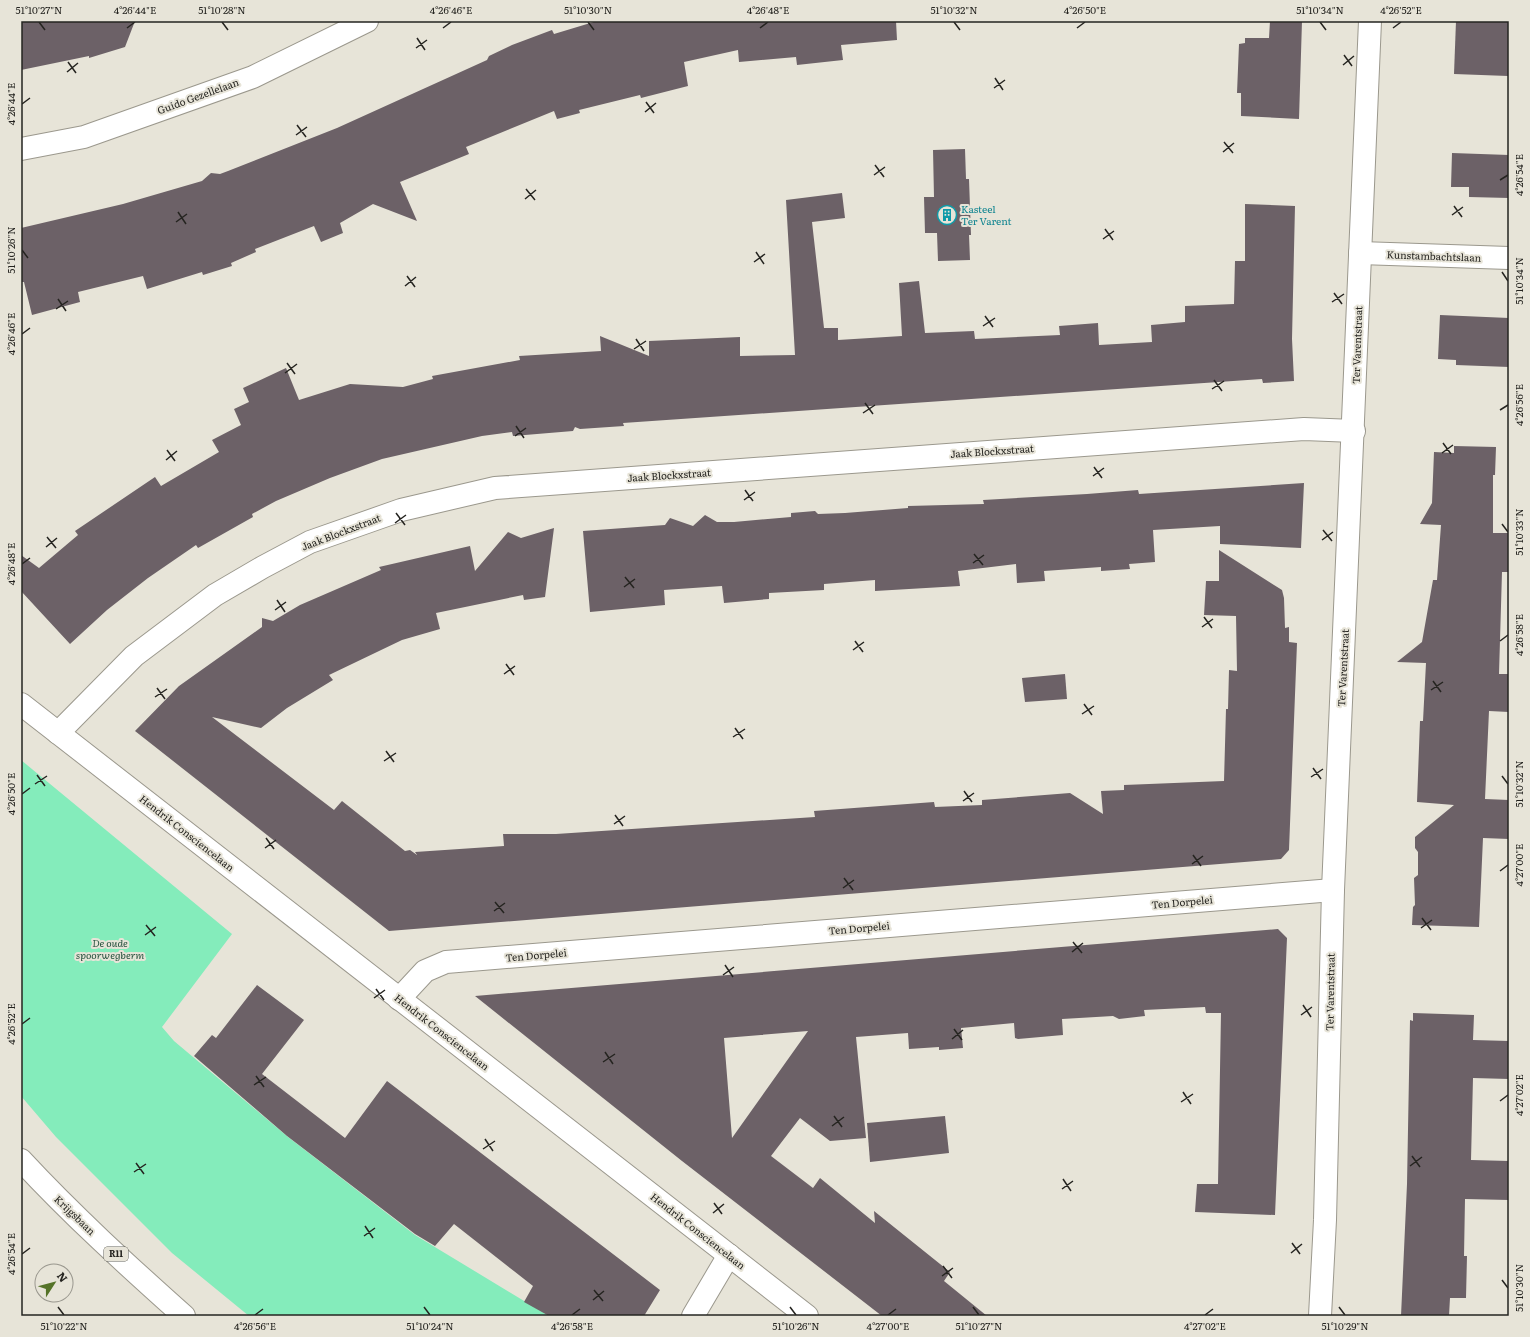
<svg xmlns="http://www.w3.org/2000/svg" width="1530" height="1337" font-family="Literata,serif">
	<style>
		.green { fill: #84ecbb }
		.building { fill: #6c6167; fill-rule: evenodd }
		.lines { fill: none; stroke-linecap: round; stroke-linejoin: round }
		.minor-casing { stroke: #9b988d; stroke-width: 24 }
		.major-casing { stroke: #9b988d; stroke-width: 24 }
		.minor { stroke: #fff; stroke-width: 22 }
		.major { stroke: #fff; stroke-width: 22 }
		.ticks { fill: none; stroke: #252420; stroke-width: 1.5 }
		.labels { text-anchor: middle; stroke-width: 4; stroke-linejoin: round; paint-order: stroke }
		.shield { fill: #e7e4d8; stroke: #5f5e57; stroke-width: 1 }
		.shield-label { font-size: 9px; font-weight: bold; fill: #252420 }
		.street-label { font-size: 10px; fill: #252420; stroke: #e7e4d8 }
		.culture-label { font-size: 10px; fill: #0d838f; stroke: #e7e4d8; text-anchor: start }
		.park-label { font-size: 10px; font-style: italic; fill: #24513d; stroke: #e7e4d8 }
		.neatline { fill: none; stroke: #252420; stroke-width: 1.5 }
		.ticks-label { font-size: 10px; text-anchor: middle; fill: #252420 }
	</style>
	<rect width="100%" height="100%" fill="#e7e4d8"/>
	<!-- green -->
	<path class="green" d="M21,760l211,174 -70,93 12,14 114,96 127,98 134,81h-300l-77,-63 -116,-116 -35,-41z"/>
	<!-- building -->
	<g class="building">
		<path d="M21,21h114l-10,26 -36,11v-2l-68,14z"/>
		<path d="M597,21h299l1,19 -56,5 2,15 -46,5 -1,-8 -57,5 -1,-12 -54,12 4,24 -47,12 -1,-3 -61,15 1,3 -23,6 -3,-8 -88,36 3,7 -69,28 17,39 -44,-17 -33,19 3,10 -22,9 -7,-16 -59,23 1,3 -25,11 1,3 -29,9 -1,-3 -55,17 -4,-13 -65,16 2,10 -48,13 -8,-33h-3v-54l102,-24 79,-23 9,-8 9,1 8,-3 109,-43 150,-68 2,-4 23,-11 40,-15 2,4z"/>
		<path d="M1270,21h32l-3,98 -58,-3v-23h-4l2,-49 6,-1v-5h24z"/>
		<path d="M1456,21h52v55l-54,-2z"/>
		<path d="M965,149l1,30h3l2,56h-2l1,25 -32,1 -1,-28h-12l-1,-36h10l-1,-47z"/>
		<path d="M1452,153l57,2v43l-40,-1v-10h-18z"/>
		<path d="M842,193l3,25 -33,4 12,106h14v12l64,-4 -3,-53 20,-2 6,52 49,-2 1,8 85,-4 -1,-9 39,-3 1,22 53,-3 -1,-17 34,-3v-16l49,-2 1,-43h10v-57l50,2 -3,133 2,42 -31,2 -1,-4 -639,44 1,3 -44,3 -5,-2 -2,4 -60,5 -1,-4 -30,4 -100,23 -52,19 -54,23 -24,13 1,3 -55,31 -2,-3 -48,33 -41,32 -37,34 -49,-53v-36l18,13 39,-33 -3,-4 80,-54 6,9 58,-34 -7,-12 29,-15 -7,-16 15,-7 -6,-14 43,-20 13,32 51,-16 53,3 30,-8 -1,-3 88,-16 -1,-4 82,-5 -1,-15 49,20v-15l91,-4v19l55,-1 -9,-155z"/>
		<path d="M1440,315l69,3v49l-53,-2v-5l-18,-1z"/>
		<path d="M1454,446l42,1 -1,28h-2v58h16v39h-7l-3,102h10v38l-20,-1 -4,88 24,1v39l-26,-1 -4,89 -67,-2 1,-18 2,-2 -1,-27 4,-3v-23l-3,-4v-11l39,-32 -37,-3 3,-81h3l3,-58 -29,-1 25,-20 11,-62h4l4,-55 -21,-1 12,-21 2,-51 20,1z"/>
		<path d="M1304,483l-3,65 -81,-4v-18l-67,4 2,32 -26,2 1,5 -29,2v-4l-57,4 1,10 -28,2 -1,-19 -58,7 2,15 -85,5v-11l-51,4v6l-55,3v6l-45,4 -2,-17 -58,4 1,15 -75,7 -7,-81 82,-6 5,-7 23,8 12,-11 12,7h17l57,-5v-4l24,-2 3,3 27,-1 63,-5v-2l76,-2 -1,-4 104,-6 51,-4 1,4z"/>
		<path d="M554,528l-9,69 -21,3 -1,-5 -87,18 4,16 -38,11 -73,35 4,5 -46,28 -26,20 -49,-11 122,93 8,-9 63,50 5,-1 7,5 -2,-3 89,-6 -1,-12h53l259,-17 -1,-6 120,-9 1,5 47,-2v-5l88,-7 33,21 -2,-23 23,-1v-5l100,-4 2,-72h2l1,-39 8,1 -1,-55 -32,-1 2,-34h13v-31l63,40 2,8 1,30 4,-1v15l8,1 -8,207 -8,9 -892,72 -254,-200 44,-45 83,-59v-9l11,3 27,-16 81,-35 -2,-3 91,-21 5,25 33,-39 13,6z"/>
		<path d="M1065,674l2,25 -42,3 -3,-24z"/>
		<path d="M1278,929l9,9 -12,277 -80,-3 2,-28h21l3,-171h-15l-1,-6 -61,3 1,6 -26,3 -6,-3 -51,3 1,16 -45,4 -3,-1 -1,-15 -53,5 2,20 -24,2v-3l-30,2 -1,-16 -52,4 10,101 -36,3 -30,-23 -29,38 42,32 7,-10 55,45 -1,-12 76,61 -6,9 43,35h-105l-200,-155 -207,-165zM808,1031l-76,107 -8,-100z"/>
		<path d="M257,985l47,35 -42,54 83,64 42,-57 273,209 -16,26h-95l-25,-14 9,-16 -79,-62 -19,22 -20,-12 -128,-98 -93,-80 18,-21 4,3z"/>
		<path d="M1413,1013l61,2 -1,25 36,1v38l-36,-1 -2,82 38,1v39l-44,-1 -1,57h3l-1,42h-16l-1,18h-48l6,-132 3,-164 3,1z"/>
		<path d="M945,1116l4,37 -79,9 -3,-39z"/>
	</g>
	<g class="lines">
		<!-- minor casing -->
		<g class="minor-casing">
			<g id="minor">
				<path d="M21,149l63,-12 169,-60 114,-56"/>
				<path d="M1360,253l149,5"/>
				<path d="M21,704l786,612"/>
				<path d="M58,733l76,-77 81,-61 48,-28 47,-25 91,-32 94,-22 809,-59 50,2"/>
				<path d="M399,999l26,-28 21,-9 887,-72"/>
				<path d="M693,1316l36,-61"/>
				<path d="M1320,1316l5,-96 8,-330 37,-869"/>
			</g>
		</g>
		<!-- major casing -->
		<g class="major-casing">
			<path id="major" d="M21,1160c51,55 107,106 163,156"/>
		</g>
		<!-- minor -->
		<use href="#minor" class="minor"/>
		<!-- major -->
		<use href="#major" class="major"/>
	</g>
	<!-- ticks -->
	<path class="ticks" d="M39,22l6,8M222,22l6,8M588,22l6,8M954,22l6,8M1320,22l6,8M127,28l8,-6M443,28l8,-6M760,28l8,-6M1077,28l8,-6M1393,28l8,-6M417,38l8,12M416,48l11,-8M1344,55l8,11M68,62l8,11M1343,65l11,-9M67,72l11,-9M995,78l8,12M994,88l11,-8M646,102l8,11M22,104l8,-6M645,112l11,-9M297,125l9,12M296,135l11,-8M1224,142l9,11M1223,152l11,-9M875,165l9,12M874,175l11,-8M1500,180l8,-5M526,189l9,11M525,199l11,-9M1454,206l8,11M178,212l8,12M1452,215l11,-8M176,222l11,-8M1105,229l8,11M1103,239l11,-8M22,250l6,8M756,252l8,12M754,262l11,-8M1502,272l6,9M407,276l8,11M405,286l11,-9M1334,293l8,11M58,299l8,12M1332,302l12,-8M56,309l12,-8M985,316l8,11M983,326l12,-8M22,334l8,-6M636,339l8,12M634,349l12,-8M287,363l8,11M285,373l12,-9M1214,380l8,11M1212,389l12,-8M865,403l8,11M1500,410l8,-5M863,413l12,-8M516,426l8,12M515,436l11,-8M1443,443l8,11M167,450l8,11M1442,453l11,-8M166,460l11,-9M1094,467l8,11M1093,476l11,-8M745,490l8,11M744,500l11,-8M396,513l9,12M395,523l11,-8M1502,524l6,8M1323,530l9,11M47,537l9,11M1322,540l11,-8M46,547l11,-9M974,554l9,11M973,563l11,-8M22,564l8,-6M625,577l9,11M624,587l11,-8M277,600l8,12M275,610l11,-8M1204,617l8,11M1202,627l11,-8M855,641l8,11M1500,641l8,-6M853,650l11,-8M506,664l8,11M504,674l11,-8M1433,681l8,11M157,688l8,11M1431,690l12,-8M155,697l12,-8M1084,704l8,11M1082,714l12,-8M735,728l8,11M733,737l12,-8M386,751l8,11M384,761l12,-8M1313,768l8,11M37,775l8,11M1502,776l6,8M1311,777l12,-8M35,784l12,-8M964,791l8,11M22,794l8,-6M963,801l11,-8M615,815l8,11M614,824l11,-8M266,838l8,11M265,848l11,-8M1193,855l8,11M1192,864l11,-8M1500,871l8,-6M844,878l9,12M843,888l11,-8M495,902l9,11M494,911l11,-8M1422,918l9,12M146,925l9,11M1421,928l11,-8M145,935l11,-8M1073,942l9,11M1072,952l11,-9M725,965l8,12M723,975l11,-8M376,989l8,11M374,998l11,-8M1303,1005l8,12M1301,1015l11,-8M22,1024l8,-6M954,1029l8,11M952,1039l11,-9M605,1052l8,12M603,1062l12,-8M256,1076l8,11M254,1085l12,-8M1183,1092l8,12M1500,1101l8,-6M1181,1102l12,-8M834,1116l8,11M832,1126l12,-9M485,1139l8,12M483,1149l12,-8M1412,1156l8,11M136,1163l8,11M1410,1166l12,-9M134,1172l12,-8M1063,1179l8,12M1062,1189l11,-8M714,1203l8,11M713,1213l11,-9M365,1226l8,12M364,1236l11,-8M1292,1243l8,11M1291,1253l11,-9M22,1254l8,-6M943,1266l9,12M942,1276l11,-8M1502,1280l6,8M594,1290l9,11M593,1300l11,-9M58,1307l6,8M424,1307l6,8M790,1307l6,8M973,1307l6,8M1339,1307l6,8M255,1315l8,-6M572,1315l8,-6M888,1315l8,-6M1205,1315l8,-6"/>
	<!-- icons -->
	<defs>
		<g id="building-ring" transform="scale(1)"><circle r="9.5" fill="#e7e4d8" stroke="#0f9aa8" stroke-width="1.5"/><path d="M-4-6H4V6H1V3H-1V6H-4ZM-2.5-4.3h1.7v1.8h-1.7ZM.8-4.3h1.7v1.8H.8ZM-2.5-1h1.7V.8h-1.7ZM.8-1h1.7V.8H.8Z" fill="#0f9aa8"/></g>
	</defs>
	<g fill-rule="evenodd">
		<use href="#building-ring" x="947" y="215"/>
	</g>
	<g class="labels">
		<!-- shield labels -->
		<rect class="shield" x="104" y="1247" width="24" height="14" rx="3"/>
		<g class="shield-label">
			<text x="116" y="1257">R11</text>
		</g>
		<!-- street labels -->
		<g class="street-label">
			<text transform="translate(198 96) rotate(-20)" y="4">Guido Gezellelaan</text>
			<text transform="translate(1434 256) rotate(2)" y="4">Kunstambachtslaan</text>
			<text transform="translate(1357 345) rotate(-88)" y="4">Ter Varentstraat</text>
			<text transform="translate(992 451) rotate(-4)" y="4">Jaak Blockxstraat</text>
			<text transform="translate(669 475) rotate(-4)" y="4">Jaak Blockxstraat</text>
			<text transform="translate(341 532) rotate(-21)" y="4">Jaak Blockxstraat</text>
			<text transform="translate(1343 668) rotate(-87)" y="4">Ter Varentstraat</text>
			<text transform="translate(187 833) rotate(38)" y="4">Hendrik Consciencelaan</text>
			<text transform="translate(1182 902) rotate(-5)" y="4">Ten Dorpelei</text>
			<text transform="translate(859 928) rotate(-5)" y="4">Ten Dorpelei</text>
			<text transform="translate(536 955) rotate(-5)" y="4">Ten Dorpelei</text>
			<text transform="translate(1330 992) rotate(-89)" y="4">Ter Varentstraat</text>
			<text transform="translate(442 1032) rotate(38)" y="4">Hendrik Consciencelaan</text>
			<text transform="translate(75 1215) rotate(44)" y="4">Krijgsbaan</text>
			<text transform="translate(698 1231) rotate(38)" y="4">Hendrik Consciencelaan</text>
		</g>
		<!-- culture labels -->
		<g class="culture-label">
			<text x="961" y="213">Kasteel<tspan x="961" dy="12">Ter Varent</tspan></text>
		</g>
		<!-- park labels -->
		<g class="park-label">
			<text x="110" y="947">De oude<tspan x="110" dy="12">spoorwegberm</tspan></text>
		</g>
	</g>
	<!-- border -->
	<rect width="1530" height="1337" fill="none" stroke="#e7e4d8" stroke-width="44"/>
	<!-- north arrow -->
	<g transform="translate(54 1283) rotate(54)"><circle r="19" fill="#e7e4d8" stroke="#99978e"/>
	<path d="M0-3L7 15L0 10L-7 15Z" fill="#557328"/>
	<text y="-6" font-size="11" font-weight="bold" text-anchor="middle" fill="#252420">N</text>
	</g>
	<rect x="22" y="22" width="1486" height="1293" class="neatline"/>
	<g class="ticks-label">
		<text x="39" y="14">51°10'27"N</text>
		<text x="135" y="14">4°26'44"E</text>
		<text x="222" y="14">51°10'28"N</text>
		<text x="451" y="14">4°26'46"E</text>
		<text x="588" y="14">51°10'30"N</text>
		<text x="768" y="14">4°26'48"E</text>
		<text x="954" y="14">51°10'32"N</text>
		<text x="1085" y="14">4°26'50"E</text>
		<text x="1320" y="14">51°10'34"N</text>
		<text x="1401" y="14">4°26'52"E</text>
		<text transform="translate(11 104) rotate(-90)" y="4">4°26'44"E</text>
		<text transform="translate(1519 175) rotate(-90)" y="4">4°26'54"E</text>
		<text transform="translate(11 250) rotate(-90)" y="4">51°10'26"N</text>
		<text transform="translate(1519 281) rotate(-90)" y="4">51°10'34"N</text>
		<text transform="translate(11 334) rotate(-90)" y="4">4°26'46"E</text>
		<text transform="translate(1519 405) rotate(-90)" y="4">4°26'56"E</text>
		<text transform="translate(1519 532) rotate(-90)" y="4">51°10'33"N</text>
		<text transform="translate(11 564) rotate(-90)" y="4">4°26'48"E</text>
		<text transform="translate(1519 635) rotate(-90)" y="4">4°26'58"E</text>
		<text transform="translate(1519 784) rotate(-90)" y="4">51°10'32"N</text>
		<text transform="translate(11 794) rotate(-90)" y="4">4°26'50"E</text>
		<text transform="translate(1519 865) rotate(-90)" y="4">4°27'00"E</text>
		<text transform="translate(11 1024) rotate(-90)" y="4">4°26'52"E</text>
		<text transform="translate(1519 1095) rotate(-90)" y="4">4°27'02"E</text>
		<text transform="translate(11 1254) rotate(-90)" y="4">4°26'54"E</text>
		<text transform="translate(1519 1288) rotate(-90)" y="4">51°10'30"N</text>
		<text x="64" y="1330">51°10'22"N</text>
		<text x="255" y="1330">4°26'56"E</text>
		<text x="430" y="1330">51°10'24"N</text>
		<text x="572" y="1330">4°26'58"E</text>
		<text x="796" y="1330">51°10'26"N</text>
		<text x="888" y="1330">4°27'00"E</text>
		<text x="979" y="1330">51°10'27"N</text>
		<text x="1205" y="1330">4°27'02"E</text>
		<text x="1345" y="1330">51°10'29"N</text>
	</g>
</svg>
